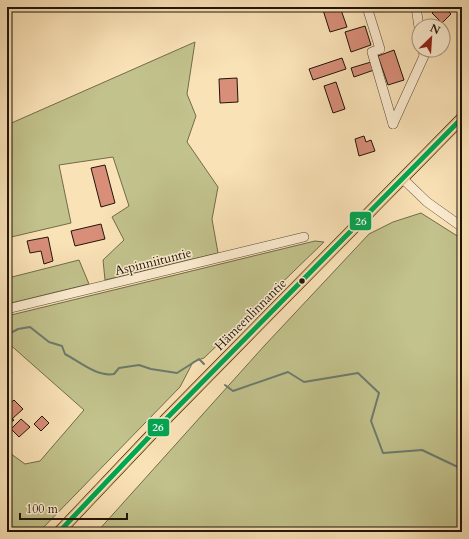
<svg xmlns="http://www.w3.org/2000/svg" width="469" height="539" font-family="Cardo,serif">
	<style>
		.green { fill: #c2c28c; stroke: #716c4a }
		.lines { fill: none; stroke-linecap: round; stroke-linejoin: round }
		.stream { stroke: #6c7a6d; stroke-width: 2 }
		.building { fill: #d88e79; stroke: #201508 }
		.minor-casing { stroke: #564834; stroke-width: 10 }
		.major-casing { stroke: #201508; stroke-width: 12 }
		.minor { stroke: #fcecd0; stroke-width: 9 }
		.major { stroke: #edc17c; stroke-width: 11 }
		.bus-1-casing { stroke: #fcecd0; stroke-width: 8 }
		.bus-1 { stroke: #00a651; stroke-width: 5 }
		.bus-dot { fill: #201508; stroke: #fcecd0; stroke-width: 1.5 }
		.labels { text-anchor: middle; stroke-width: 3; stroke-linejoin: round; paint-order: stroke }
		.street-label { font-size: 13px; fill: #201508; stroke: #fcecd0 }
		.line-badge { stroke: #fcecd0; stroke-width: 1.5 }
		.badge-label { font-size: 11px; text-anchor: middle; font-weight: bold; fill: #fff }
	</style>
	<rect width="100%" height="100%" fill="#fae2b7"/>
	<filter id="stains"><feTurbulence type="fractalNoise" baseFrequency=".005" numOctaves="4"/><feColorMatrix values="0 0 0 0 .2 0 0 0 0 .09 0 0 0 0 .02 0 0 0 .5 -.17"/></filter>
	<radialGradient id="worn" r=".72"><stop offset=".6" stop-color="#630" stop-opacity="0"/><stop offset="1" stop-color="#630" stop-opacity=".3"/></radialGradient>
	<!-- green -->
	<g class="green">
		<path d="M195,42l-8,52 9,22 -9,26 31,45 -6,32 6,34 -113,27 -2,-20 21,-20 -12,-23 17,-11 -16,-49 -54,8 12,58 -64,15v-113z"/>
		<path d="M421,213l41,26v293h-365l168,-187 104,-111 24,-12z"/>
		<path d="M315,241l9,1 -120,116 -11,4 -13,25 -141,145h-32v-81l18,13 15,-3 44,-51 -77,-68v-26z"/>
		<path d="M7,257l5,20 67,-17 10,24 -82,20z"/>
	</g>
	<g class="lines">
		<!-- stream -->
		<g class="stream">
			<path d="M7,335l11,-6 12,-2 19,15 13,4 3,8c15,8 32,23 49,20l5,-6 20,-3 12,4 26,4 22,-14 5,5"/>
			<path d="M225,385l8,6 55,-19 16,10 54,-9 21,20 -8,28 12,32 39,-3 40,19"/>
		</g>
	</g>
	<!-- building -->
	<g class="building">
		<path d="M331,7h9l7,20 -17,5 -7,-22z"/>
		<path d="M439,7h5l7,7 -9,9 -10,-10z"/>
		<path d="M365,26l6,19 -20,7 -6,-20z"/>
		<path d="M394,50l10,30 -16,5 -10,-29z"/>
		<path d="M342,58l4,11 -33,11 -4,-11z"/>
		<path d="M371,62l3,8 -20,7 -3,-9z"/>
		<path d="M237,78l1,24 -18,1 -1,-24z"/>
		<path d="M336,82l9,27 -12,4 -9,-27z"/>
		<path d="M364,136l2,6 5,-2 4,11 -16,5 -4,-17z"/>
		<path d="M105,165l10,38 -14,4 -10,-39z"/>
		<path d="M101,224l4,15 -30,7 -4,-15z"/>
		<path d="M48,237l5,24 -9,3 -3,-13 -11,2 -3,-12z"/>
		<path d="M9,370l3,2 -2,4 -3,-2z"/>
		<path d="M14,400l9,9 -11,10 2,1 -7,6v-20z"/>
		<path d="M42,416l7,7 -8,8 -7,-7z"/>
		<path d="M21,419l9,8 -11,10 -8,-8z"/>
	</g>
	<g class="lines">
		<!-- minor casing -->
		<g class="minor-casing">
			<g id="minor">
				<path d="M367,7l13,42 -8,3 21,72"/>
				<path d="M416,7l3,20"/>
				<path d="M393,124l31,-68 -1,-6"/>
				<path d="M403,179l24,23 35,25"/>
				<path d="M7,309l297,-72"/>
			</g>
		</g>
		<!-- major casing -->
		<g class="major-casing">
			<path id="major" d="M59,532l108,-114 295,-300"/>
		</g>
		<!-- minor -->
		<use href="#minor" class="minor"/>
		<!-- major -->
		<use href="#major" class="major"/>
		<!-- bus-1 casing -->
		<g class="bus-1-casing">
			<path id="bus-1" d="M59,532l108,-114 295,-300"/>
		</g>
		<!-- bus-1 -->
		<use href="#bus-1" class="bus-1"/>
	</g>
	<!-- markers -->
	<circle class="bus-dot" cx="302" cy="281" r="3.5"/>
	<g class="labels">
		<!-- street labels -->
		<g class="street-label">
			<text transform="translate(153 261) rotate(-14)" y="5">Aspinniituntie</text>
			<text transform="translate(250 314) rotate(-45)" y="5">Hämeenlinnantie</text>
		</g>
	</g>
	<g class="line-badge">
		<rect x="349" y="211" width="23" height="20" rx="4" fill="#00a651"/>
		<rect x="147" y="418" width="23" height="19" rx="4" fill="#00a651"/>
	</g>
	<g class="badge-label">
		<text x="361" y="225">26</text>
		<text x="158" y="431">26</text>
	</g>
	<!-- margin -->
	<rect width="469" height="539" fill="none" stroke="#fae2b7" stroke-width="24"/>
	<rect x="8" y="8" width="453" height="523" fill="none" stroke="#201508" stroke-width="2"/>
	<rect x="12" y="12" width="445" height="515" fill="none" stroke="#201508"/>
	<!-- north arrow -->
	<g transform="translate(431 38) rotate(25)"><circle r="19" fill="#fcecd0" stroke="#a49680"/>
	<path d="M0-3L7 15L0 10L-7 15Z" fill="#8f2418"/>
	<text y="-6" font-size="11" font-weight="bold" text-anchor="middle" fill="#201508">N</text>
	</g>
	<!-- scale -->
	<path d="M20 513v6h107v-6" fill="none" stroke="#201508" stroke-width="2"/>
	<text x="26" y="513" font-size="12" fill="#201508" stroke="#fcecd0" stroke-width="3" paint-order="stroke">100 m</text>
	<rect width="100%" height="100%" filter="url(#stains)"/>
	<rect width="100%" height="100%" fill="url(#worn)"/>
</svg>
